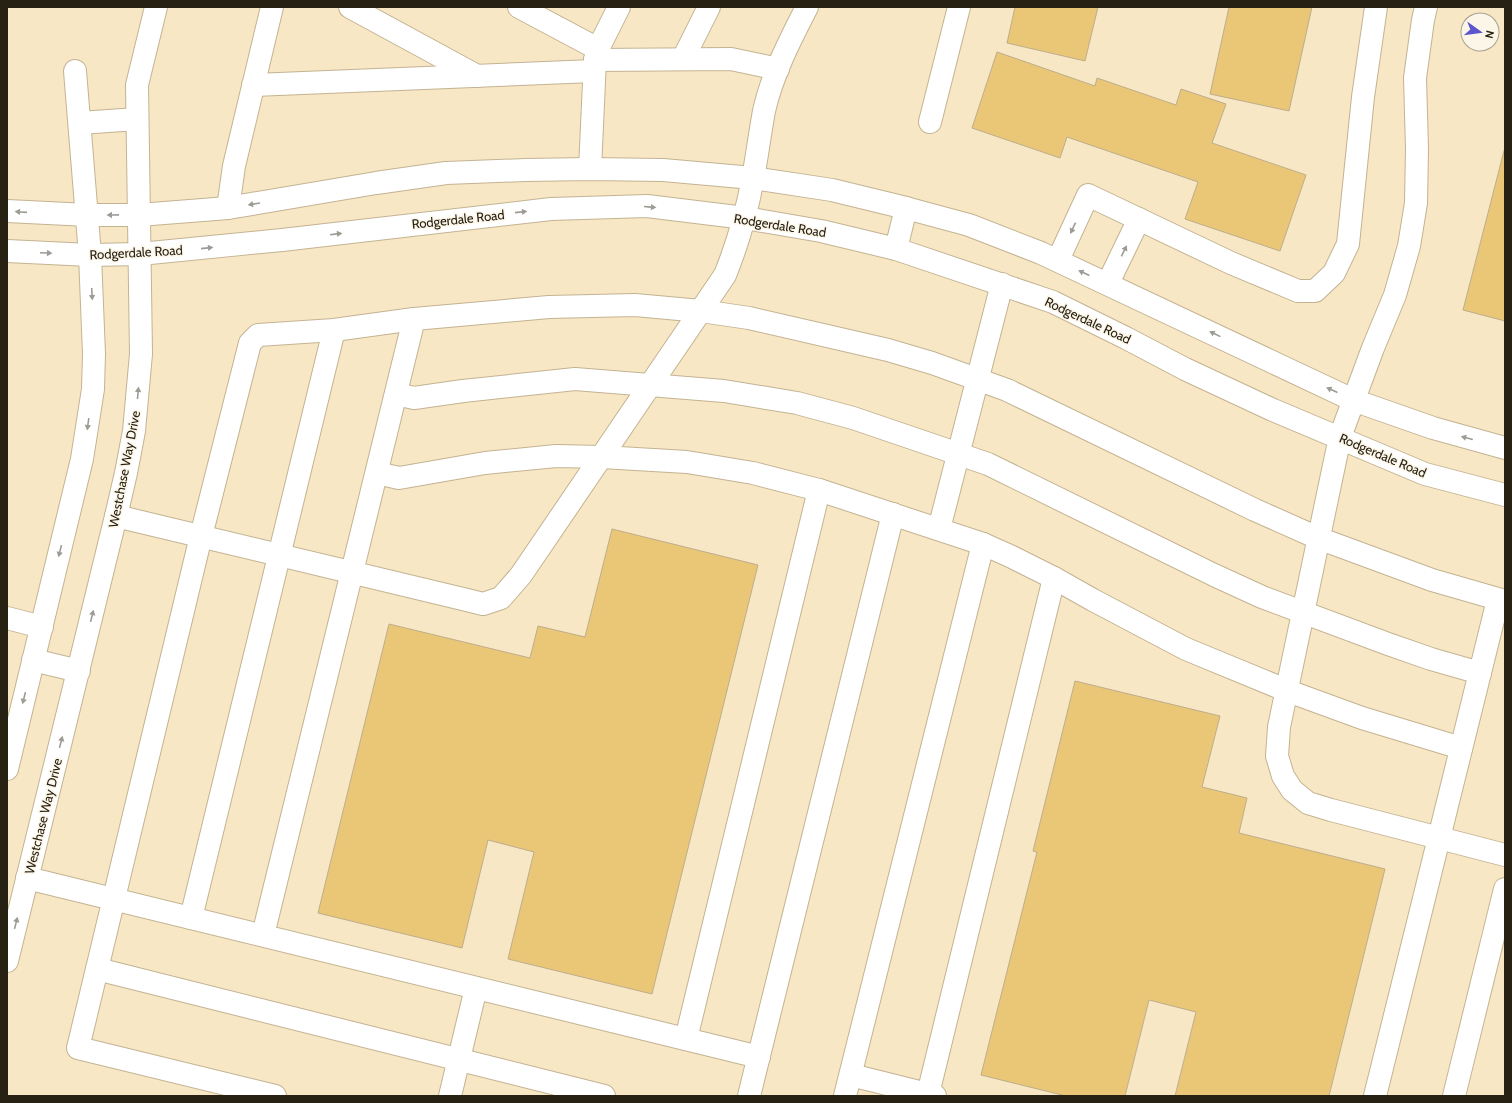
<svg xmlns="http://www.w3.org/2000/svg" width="1512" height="1103" font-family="Cabin,sans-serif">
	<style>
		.building { fill: #eac677; stroke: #bdad8c }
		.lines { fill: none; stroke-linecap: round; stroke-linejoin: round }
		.minor-casing { stroke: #c3b392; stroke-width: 24 }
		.minor { stroke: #fff; stroke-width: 22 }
		.oneway { fill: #9e9b95 }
		.labels { text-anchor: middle; stroke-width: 3; stroke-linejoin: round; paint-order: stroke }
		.street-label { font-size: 13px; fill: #272114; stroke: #fcf6e8 }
	</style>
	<rect width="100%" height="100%" fill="#f8e7c5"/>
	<!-- building -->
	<g class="building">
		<path d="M1015,7h83l-13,54 -78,-18z"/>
		<path d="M1229,7h83l-23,104 -79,-17z"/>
		<path d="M997,52l98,34 2,-8 79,27 5,-16 45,15 -14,39 94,32 -26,76 -95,-32 13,-37 -131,-45 -7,21 -88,-30z"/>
		<path d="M1505,147v174l-42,-11z"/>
		<path d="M612,529l146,36 -106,429 -144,-35 26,-107 -46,-12 -26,108 -144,-35 71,-289 141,34 8,-32 47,11z"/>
		<path d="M1075,681l145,35 -18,71 45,11 -8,35 146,36 -56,227h-154l21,-84 -47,-12 -24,96h-59l-85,-21 56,-223 -4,-1z"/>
	</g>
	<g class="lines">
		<!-- minor casing -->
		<g class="minor-casing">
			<g id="minor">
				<path d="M350,7l127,69"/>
				<path d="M519,7l79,42"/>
				<path d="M1426,7l-3,13 -8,58 2,71 -1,54 -7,43 -14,49 -22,53 -33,89 -61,290 -2,29 6,20 9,14 16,13 23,7 174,45"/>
				<path d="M683,59l26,-52"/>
				<path d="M595,60l136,-1 47,10"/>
				<path d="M253,85l340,-14"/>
				<path d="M930,122l29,-115"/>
				<path d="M80,123l57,-4"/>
				<path d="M590,169l5,-109 3,-11 21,-42"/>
				<path d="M228,208l6,-42 38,-159"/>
				<path d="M7,211l81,4h51l89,-7 148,-25 70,-10 79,-3 65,-1 73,1 90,8 79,12 74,18 63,17 72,28 312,147 80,28 72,20"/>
				<path d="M896,249l10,-41"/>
				<path d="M7,251l83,4 50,-1 142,-14 269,-31 96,-3 98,12 76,13 75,18 157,53 73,36 59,31 88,41 152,64 80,21"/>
				<path d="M1058,260l30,-65 143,68 67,28h17l19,-18 14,-29 15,-147 13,-90"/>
				<path d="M1108,283l31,-64"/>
				<path d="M396,394l18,4 49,-7 112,-12 149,12 73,12 56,15 135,46 226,111 48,22 126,47 43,15 49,14"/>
				<path d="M377,473l22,5 86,-15 71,-7 46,1 85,5 66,11 66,17 164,54 27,12 44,22 39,22 93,49 102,42 74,27 99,30"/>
				<path d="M116,516l351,84 16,4 18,-6 20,-23 204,-300c13,-32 22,-64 28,-97 4,-22 7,-45 11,-67 8,-36 26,-71 43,-104"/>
				<path d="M939,529l63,-245"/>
				<path d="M7,618l35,9"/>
				<path d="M33,660l46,11"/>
				<path d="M7,769l75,-310 11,-70 1,-35 -4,-99 -15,-184"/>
				<path d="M27,878l732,179"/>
				<path d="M191,918l143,-588"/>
				<path d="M263,935l151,-616"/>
				<path d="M7,961l109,-445 10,-43 8,-42 7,-77 -4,-269 19,-78"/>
				<path d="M97,969l507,127"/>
				<path d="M686,1039l133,-549"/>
				<path d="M851,1075l84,21"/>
				<path d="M928,1094l126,-516"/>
				<path d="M275,1096l-197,-48 123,-512 49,-193 8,-8 76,-5 80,-11 135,-12 86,-2 66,6 48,7 139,32 44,13 75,27 248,120 63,28 114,42 73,21"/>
				<path d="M450,1096l26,-108"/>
				<path d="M749,1096l144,-582"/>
				<path d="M845,1096l138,-552"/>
				<path d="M1375,1096l123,-496"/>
				<path d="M1454,1096l51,-207"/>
			</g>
		</g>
		<!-- minor -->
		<use href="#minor" class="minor"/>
	</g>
	<!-- one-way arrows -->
	<defs><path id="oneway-solid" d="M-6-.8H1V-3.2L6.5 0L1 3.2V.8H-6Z"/></defs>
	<g class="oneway">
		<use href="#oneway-solid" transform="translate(254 204) rotate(171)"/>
		<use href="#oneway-solid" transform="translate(650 207) rotate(5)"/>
		<use href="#oneway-solid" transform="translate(21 212) rotate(-176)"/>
		<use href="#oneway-solid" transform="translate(521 212) rotate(-6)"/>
		<use href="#oneway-solid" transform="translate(113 215) rotate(179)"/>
		<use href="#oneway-solid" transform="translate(1073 228) rotate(115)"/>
		<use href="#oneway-solid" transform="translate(336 234) rotate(-7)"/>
		<use href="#oneway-solid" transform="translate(207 248) rotate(-6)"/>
		<use href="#oneway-solid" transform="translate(1124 251) rotate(-64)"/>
		<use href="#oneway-solid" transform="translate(46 253) rotate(3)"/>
		<use href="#oneway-solid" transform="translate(1084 273) rotate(-155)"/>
		<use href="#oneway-solid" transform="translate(92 294) rotate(87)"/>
		<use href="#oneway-solid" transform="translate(1215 334) rotate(-154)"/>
		<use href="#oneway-solid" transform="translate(1332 390) rotate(-156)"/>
		<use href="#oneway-solid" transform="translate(138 393) rotate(-85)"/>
		<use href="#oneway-solid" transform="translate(88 424) rotate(98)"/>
		<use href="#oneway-solid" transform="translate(1467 438) rotate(-165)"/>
		<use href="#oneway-solid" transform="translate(60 551) rotate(104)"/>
		<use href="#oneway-solid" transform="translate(92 616) rotate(-76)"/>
		<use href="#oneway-solid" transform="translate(24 698) rotate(104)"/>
		<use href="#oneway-solid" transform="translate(61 742) rotate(-76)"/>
		<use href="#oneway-solid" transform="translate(16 923) rotate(-76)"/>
	</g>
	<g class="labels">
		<!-- street labels -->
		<g class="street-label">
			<text transform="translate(458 219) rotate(-6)" y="5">Rodgerdale Road</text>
			<text transform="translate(780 225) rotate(9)" y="5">Rodgerdale Road</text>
			<text transform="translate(136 252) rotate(-3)" y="5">Rodgerdale Road</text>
			<text transform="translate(1088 320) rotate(25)" y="5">Rodgerdale Road</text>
			<text transform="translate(1383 455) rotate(23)" y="5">Rodgerdale Road</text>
			<text transform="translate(124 469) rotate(-79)" y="5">Westchase Way Drive</text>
			<text transform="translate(43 816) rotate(-76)" y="5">Westchase Way Drive</text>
		</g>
	</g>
	<!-- border -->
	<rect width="1512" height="1103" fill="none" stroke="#272114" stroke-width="16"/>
	<!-- north arrow -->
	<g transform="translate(1480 32) rotate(104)"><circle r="19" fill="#fcf6e8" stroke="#a7a193"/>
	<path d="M0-3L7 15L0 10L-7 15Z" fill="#5c55ce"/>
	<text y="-6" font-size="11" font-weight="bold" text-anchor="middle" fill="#272114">N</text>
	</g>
</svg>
